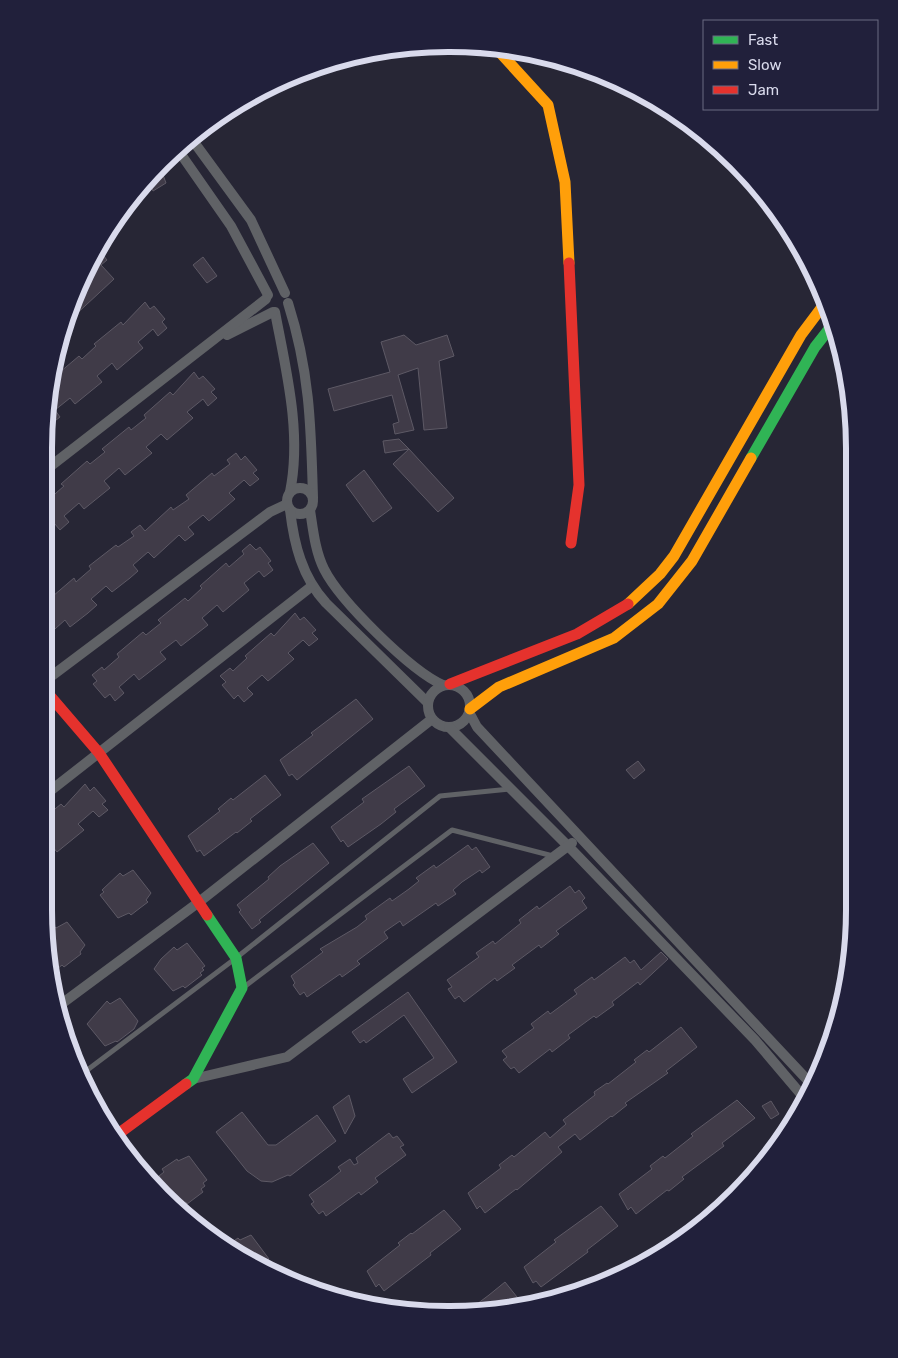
<svg xmlns="http://www.w3.org/2000/svg" width="898" height="1358" font-family="Rubik,sans-serif">
	<style>
		.building { fill: #403b48; stroke: #5d5965 }
		.lines { fill: none; stroke-linecap: round; stroke-linejoin: round }
		.lane { stroke: #606266; stroke-width: 5 }
		.street { stroke: #606266; stroke-width: 10 }
		.fast { stroke: #30b455; stroke-width: 11 }
		.slow { stroke: #ff9f0a; stroke-width: 11 }
		.jam { stroke: #e5322d; stroke-width: 11 }
		.rim { fill: none; stroke: #d9daec; stroke-width: 6 }
	</style>
	<rect width="100%" height="100%" fill="#272635"/>
	<!-- building -->
	<g class="building">
		<path d="M160,167l6,16 -13,8 -3,-7 -10,5 5,-7z"/>
		<path d="M99,250l8,10 -6,5 13,14 -43,40 10,-33 12,-12 -6,-7z"/>
		<path d="M203,257l14,19 -10,7 -14,-18z"/>
		<path d="M145,302l5,7 4,-3 11,13 -3,3 5,6 -9,8 -5,-7 -15,13 5,6 -26,22 -5,-7 -15,13 5,6 -27,22 -5,-6 -15,12 5,7 -9,7 -4,-5v-23l6,-18 26,-22 3,3 14,-13 -2,-2 27,-22 2,3z"/>
		<path d="M404,335l12,10 31,-10 7,21 -15,5 8,67 -23,2 -6,-62 -20,7 16,55 -19,4 -2,-10 6,-2 -7,-27 -58,16 -6,-22 62,-17 -9,-30z"/>
		<path d="M194,372l5,7 4,-3 12,13 -4,3 6,6 -9,8 -5,-7 -16,13 6,6 -26,22 -6,-6 -15,13 6,6 -27,22 -6,-7 -15,13 6,7 -26,21 -5,-6 -15,13 5,6 -9,8 -6,-7 -8,7 1,-29 17,-15 -3,-2 26,-23 3,3 15,-12 -3,-3 27,-22 2,3 15,-12 -2,-3 26,-23 3,3z"/>
		<path d="M399,439l10,10 -24,4 -2,-12z"/>
		<path d="M409,449l45,49 -16,14 -45,-48z"/>
		<path d="M236,453l5,7 4,-4 12,14 -4,3 6,6 -9,7 -6,-6 -15,13 6,6 -26,22 -6,-6 -15,12 6,7 -9,7 -6,-6 -25,23 -6,-6 -15,13 5,6 -8,7 -18,14 -6,-6 -15,13 6,6 -9,8 -18,14 -5,-7 -19,17v-35l28,-24 2,4 15,-13 -2,-3 27,-21 2,2 16,-11 -3,-4 9,-7 5,6 26,-24 2,3 16,-11 -3,-4 26,-22 2,3 16,-12 -3,-4z"/>
		<path d="M364,470l28,38 -19,14 -27,-37z"/>
		<path d="M250,544l6,6 4,-3 11,14 -3,2 5,7 -9,7 -5,-6 -15,12 5,7 -26,22 -6,-7 -15,13 6,7 -27,21 -5,-6 -16,12 6,7 -27,21 -5,-6 -15,13 5,6 -9,8 -5,-7 -5,4 -12,-14 4,-3 -5,-6 10,-8 2,3 15,-13 -2,-3 26,-22 3,3 15,-12 -3,-3 27,-22 3,3 14,-13 -2,-2 26,-23 3,4 15,-13 -2,-3z"/>
		<path d="M295,613l5,7 4,-3 12,13 -4,3 6,6 -9,7 -6,-6 -15,13 6,6 -26,22 -6,-6 -15,13 6,6 -9,8 -6,-7 -4,4 -12,-14 4,-3 -6,-6 10,-8 3,3 14,-13 -2,-2 26,-23 3,3z"/>
		<path d="M356,699l17,20 -76,61 -5,-6 -3,2 -9,-16 33,-25 -2,-2z"/>
		<path d="M638,761l7,9 -11,9 -8,-9z"/>
		<path d="M409,766l16,20 -31,23 2,3 -15,12 -33,23 -5,-7 -2,2 -10,-15 33,-25 -2,-3z"/>
		<path d="M265,775l16,20 -31,24 2,2 -15,12 -1,-1 -32,24 -4,-6 -3,2 -9,-16 32,-25 -2,-2 13,-11 2,2z"/>
		<path d="M85,784l5,7 4,-4 12,14 -4,3 6,6 -9,7 -6,-6 -15,13 6,6 -27,22 -6,-7 -7,7v-34l17,-14 3,3z"/>
		<path d="M313,843l16,20 -70,57 2,2 -9,7 -13,-17 2,-2 -4,-5 32,-26 -1,-2 12,-11z"/>
		<path d="M468,845l4,5 4,-3 14,20 -8,6 -2,-3 -18,12 -9,8 3,4 -18,12 -2,-3 -33,23 -3,-5 -16,11 4,6 -31,23 3,3 -18,13 -2,-3 -33,23 -3,-5 -4,3 -7,-10 2,-2 -4,-7 32,-24 -3,-3 37,-22 10,-8 -2,-3 25,-18 2,3 17,-12 10,-8 -3,-3 18,-13 2,3z"/>
		<path d="M133,870l18,23 -5,7 2,2 -8,6 -9,7 -2,-2 -11,5 -18,-23 4,-3 -2,-2 18,-17 3,3z"/>
		<path d="M570,886l5,7 4,-3 6,8 -3,3 5,7 -31,23 3,3 -18,14 -2,-3 -27,20 3,3 -18,13 -2,-3 -31,24 -5,-6 -4,3 -7,-10 4,-2 -5,-7 32,-23 -3,-4 17,-12 2,3 26,-21 -2,-3 18,-14 2,3z"/>
		<path d="M67,922l18,23 -5,7 1,2 -17,13 -2,-2 -5,4 -4,-6 -6,-32 6,-6 3,3z"/>
		<path d="M187,943l18,23 -3,2 2,2 -4,3 2,2 -17,13 -2,-2 -10,5 -19,-22 7,-10 13,-12 3,3z"/>
		<path d="M661,952l7,7 -28,26 -2,-3 -26,20 2,3 -18,13 -2,-2 -26,19 2,3 -18,14 -2,-3 -31,24 -5,-6 -3,2 -8,-9 4,-3 -5,-6 32,-23 -3,-4 17,-13 2,3 27,-20 -3,-4 18,-13 2,3 31,-23 5,6 4,-3 7,10z"/>
		<path d="M408,992l49,70 -45,31 -9,-14 31,-21 -30,-43 -38,28 -2,-3 -4,3 -8,-11z"/>
		<path d="M120,998l18,23 -4,8 -17,13 -1,-1 -11,5 -18,-22 20,-23 3,3z"/>
		<path d="M681,1027l16,20 -31,24 2,2 -43,30 2,2 -15,12 -1,-1 -31,24 -5,-6 -17,13 4,5 -45,38 -1,-1 -31,24 -5,-7 -3,3 -9,-16 33,-25 -2,-3 13,-10 2,2 31,-25 5,6 16,-14 -3,-4 32,-25 -1,-3 13,-9 1,1 28,-22 -2,-2 13,-10 2,2z"/>
		<path d="M349,1095l6,21 -10,18 -12,-27z"/>
		<path d="M737,1100l18,18 -33,25 2,3 -42,31 2,2 -15,12 -2,-1 -31,24 -5,-7 -3,3 -9,-16 33,-25 -2,-3 13,-10 2,2 28,-22 -2,-2z"/>
		<path d="M771,1101l8,13 -8,5 -9,-13z"/>
		<path d="M242,1112l26,33h8l41,-30 19,26 -46,35 -2,-1 -16,7 -11,-1 -14,-10 -31,-39z"/>
		<path d="M389,1133l4,5 4,-2 7,9 -4,2 6,8 -31,23 3,4 -17,13 -2,-3 -33,24 -3,-5 -4,3 -8,-10 3,-2 -5,-7 22,-16 10,-8 -3,-4 12,-8 4,6 4,-2 -2,-5z"/>
		<path d="M189,1156l18,24 -4,3 2,3 -4,3 2,3 -16,12 -1,-2 -8,3 -21,-23 4,-3 -2,-3 5,-4 -2,-3 15,-10 1,2z"/>
		<path d="M601,1206l17,20 -31,24 1,2 -47,35 -5,-6 -3,2 -9,-16 32,-25 -2,-2z"/>
		<path d="M444,1210l17,19 -31,24 1,2 -47,36 -5,-7 -3,3 -9,-16 33,-26 -2,-2 13,-10 1,1z"/>
		<path d="M251,1235l18,24 -7,6 -34,-20 10,-7 2,2z"/>
		<path d="M505,1282l20,25 -56,3 20,-15z"/>
	</g>
	<g class="lines">
		<!-- lane -->
		<g class="lane">
			<path d="M244,987l208,-157 101,26"/>
			<path d="M82,1074l154,-116 204,-162 70,-7"/>
		</g>
		<!-- street -->
		<g class="street">
			<path d="M191,138l60,82 34,73"/>
			<path d="M178,150l53,76 37,69"/>
			<path d="M288,303c22,69 23,124 25,195"/>
			<path d="M275,312c11,58 27,121 15,180"/>
			<path d="M227,335l46,-23"/>
			<path d="M47,469l219,-170"/>
			<circle cx="300" cy="501" r="13"/>
			<path d="M290,510c4,34 12,67 36,93l101,99"/>
			<path d="M310,510c3,19 5,41 14,59 16,32 87,102 119,116"/>
			<path d="M45,681l225,-169 17,-8"/>
			<circle cx="449" cy="706" r="21"/>
			<path d="M469,712l8,15 336,359"/>
			<path d="M449,727l124,124 182,189 50,59"/>
			<path d="M45,795l267,-209"/>
			<path d="M60,1005l139,-103 233,-183"/>
			<path d="M193,1079l94,-22 285,-214"/>
		</g>
		<!-- fast -->
		<g class="fast">
			<path d="M751,458l64,-111 18,-23"/>
			<path d="M186,1084l7,-5 49,-91 -6,-30 -29,-43"/>
		</g>
		<!-- slow -->
		<g class="slow">
			<path d="M495,47l53,58 17,77 4,81"/>
			<path d="M628,604l32,-30 14,-18 127,-221 24,-32"/>
			<path d="M470,709l29,-22 115,-49 44,-34 34,-43 59,-103"/>
		</g>
		<!-- jam -->
		<g class="jam">
			<path d="M569,263l10,222 -8,58"/>
			<path d="M450,684l127,-50 51,-30"/>
			<path d="M45,690l54,63 108,162"/>
			<path d="M114,1137l72,-53"/>
		</g>
	</g>
	<!-- crop -->
	<path d="M0 0H898V1358H0ZM448 52H450A396 396 0 0 1 846 448V910A396 396 0 0 1 450 1306H448A396 396 0 0 1 52 910V448A396 396 0 0 1 448 52Z" fill="#21203b" fill-rule="evenodd"/>
	<path class="rim" d="M448 52H450A396 396 0 0 1 846 448V910A396 396 0 0 1 450 1306H448A396 396 0 0 1 52 910V448A396 396 0 0 1 448 52Z"/>
	<!-- legend -->
	<rect x="703" y="20" width="175" height="90" fill="#21203b" stroke="#6b6a82"/>
	<rect x="713" y="36" width="25" height="8" fill="#30b455" stroke="#6b6a82"/>
	<text x="748" y="45" font-size="15" fill="#d9daec">Fast</text>
	<rect x="713" y="61" width="25" height="8" fill="#ff9f0a" stroke="#6b6a82"/>
	<text x="748" y="70" font-size="15" fill="#d9daec">Slow</text>
	<rect x="713" y="86" width="25" height="8" fill="#e5322d" stroke="#6b6a82"/>
	<text x="748" y="95" font-size="15" fill="#d9daec">Jam</text>
</svg>
